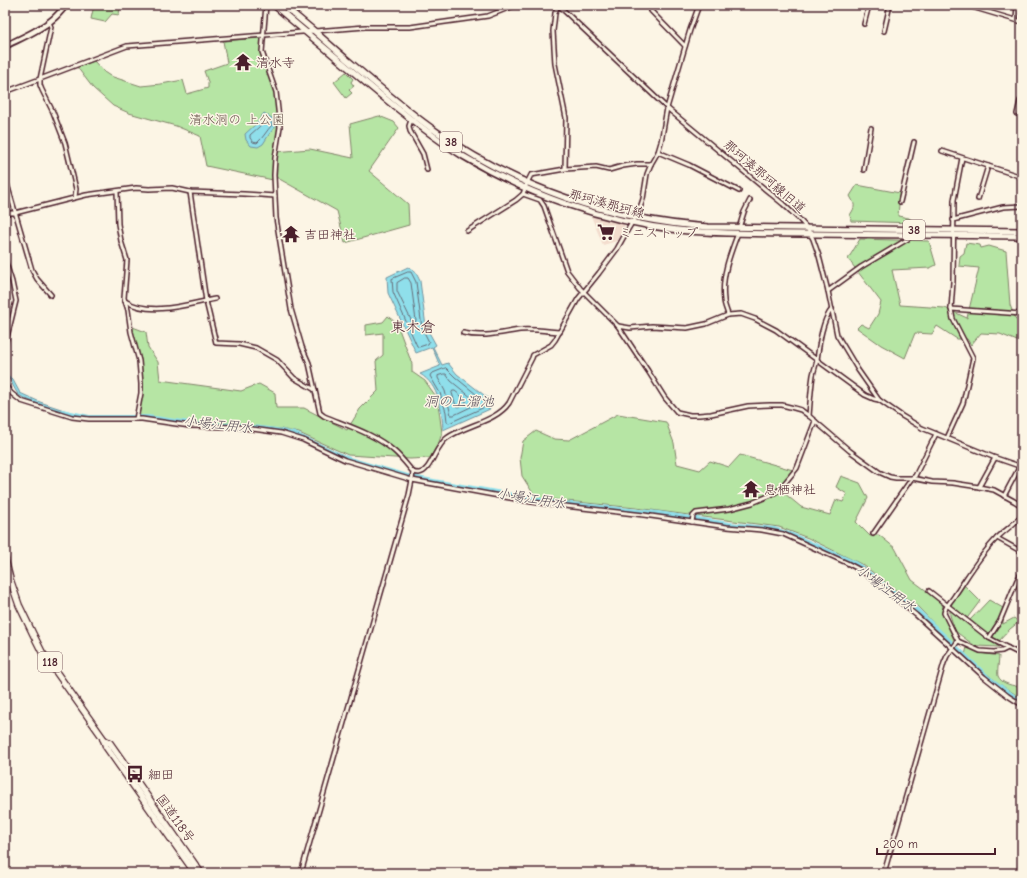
<svg xmlns="http://www.w3.org/2000/svg" width="1027" height="878" font-family="'Comic Neue','Klee One',sans-serif">
	<style>
		.built { fill: #f3ddce }
		.green { fill: #b6e5a4; stroke: #808268 }
		.water { fill: #8fdfeb; stroke: #73929e }
		.lines { fill: none; stroke-linecap: round; stroke-linejoin: round }
		.shore { stroke: #666c78; stroke-width: 1 }
		.canal { stroke: #8fdfeb; stroke-width: 4 }
		.street-casing { stroke: #4a1f2b; stroke-width: 6 }
		.secondary-casing { stroke: #4a1f2b; stroke-width: 8 }
		.primary-casing { stroke: #4a1f2b; stroke-width: 8 }
		.highway-casing { stroke: #4a1f2b; stroke-width: 8 }
		.street { stroke: #fcf5e5; stroke-width: 3 }
		.secondary { stroke: #fcf5e5; stroke-width: 4.5 }
		.primary { stroke: #fcf5e5; stroke-width: 5 }
		.highway { stroke: #fcf5e5; stroke-width: 5.5 }
		.labels { text-anchor: middle; stroke-width: 3; stroke-linejoin: round; paint-order: stroke }
		.shield { fill: #fcf5e5; stroke: #7f5f63; stroke-width: 1 }
		.shield-label { font-size: 12px; font-weight: bold; fill: #4a1f2b }
		.poi-label { font-size: 13px; fill: #4a1f2b; stroke: #fcf5e5; text-anchor: start }
		.park-label { font-size: 13px; fill: #655049; stroke: #fcf5e5 }
		.street-label { font-size: 13px; fill: #4a1f2b; stroke: #fcf5e5 }
		.water-label { font-size: 14px; font-style: italic; fill: #5b4f5b; stroke: #fcf5e5 }
		.quarter-label { font-size: 15px; fill: #4a1f2b; stroke: #fcf5e5 }
	</style>
	<rect width="100%" height="100%" fill="#fcf5e5"/>
	<filter id="ink" filterUnits="userSpaceOnUse"><feTurbulence type="fractalNoise" baseFrequency=".025" numOctaves="2"/><feDisplacementMap in="SourceGraphic" scale="8" xChannelSelector="R" yChannelSelector="G"/><feConvolveMatrix kernelMatrix="1 2 1 2 8 2 1 2 1" color-interpolation-filters="sRGB"/></filter>
	<g filter="url(#ink)">
		<!-- built -->
		<path class="built" d="M591,216l32,7 2,5 -8,13 -14,4z"/>
		<!-- green -->
		<g class="green">
			<path d="M94,5h30l-4,2 -1,8 -7,-1 -7,8 -14,-3z"/>
			<path d="M260,38l16,49 1,17 2,22 -4,26 35,-3 43,9 -3,-34 29,-8 15,6 5,6 -30,43 39,33 1,21 -64,18 -8,-32 -63,-35 -1,4 -67,-14 -6,-30 -24,-10 -47,-13 -16,-7 -20,-18 -16,-21 17,-6 10,11 6,4 31,10 20,-2 22,-4 4,14 21,-6v-6l-4,-11 23,-8 -4,-22z"/>
			<path d="M346,72l7,7 -2,3 3,4 -5,4 3,3 -6,5 -12,-16z"/>
			<path d="M857,185l43,8 -2,23 11,2 6,5 -64,-2 -1,-6c6,-9 5,-10 0,-19z"/>
			<path d="M860,239l69,2 7,24 -6,3 -38,2 8,35 45,3 22,10 12,-50 -20,-2 1,-10 4,-3 2,-10 14,2 1,3 8,-2 17,5 4,54 5,13 7,8v17l-22,-9 -19,-1 -10,12 -4,-6h-10l-20,-13 -5,8 -17,-1 -10,25 -24,-13 -24,-17 4,-4 8,4 9,-14 3,-12 -33,-43z"/>
			<path d="M388,316l9,8 15,40v8l13,9 10,14 4,15 3,23 -3,9 -9,16 -20,1 -62,-4 -49,-22 -18,-4 -42,-4 -43,-1 -57,-9 4,-29 -2,-27 -11,-33 16,6 2,15 10,15 2,18 81,11 18,-7 16,9 1,15h28l43,22 13,-21 18,-18 -2,-30 7,-6v-22l-17,2v-10l17,-3z"/>
			<path d="M618,414l48,8 8,21 3,21 23,6 10,-9 19,6 11,-12 53,15 -9,23 17,14 29,8 6,-15 7,2 4,-8 -11,-7 5,-11 19,7 8,15 -12,24 14,14 9,-1 16,13 17,32 31,23 -1,10 12,27 -2,3 -34,-36 -55,-42 -55,-27 -29,-11 -143,-19 -100,-10 -14,-22 -2,-18 3,-17 13,-10 18,8 15,1z"/>
			<path d="M964,585l16,16 -15,20 34,26 -24,-1 -20,-15 -5,-16v-5l2,-7z"/>
			<path d="M989,600l14,8v16l11,-6 5,4 -9,7 -11,12 -12,-7 -17,-14z"/>
			<path d="M967,647l13,6 19,3c0,4 -2,16 -1,20 3,8 16,10 24,11v11c-21,-11 -39,-27 -57,-43z"/>
		</g>
		<!-- water -->
		<g class="water">
			<path d="M264,113l11,7 2,5 -7,8 -7,11 -5,3 -7,-1 -5,-6 -1,-6 11,-10z"/>
			<path d="M408,267c7,2 9,8 12,14l6,46 10,18 -3,2 9,18 6,-2 9,11 36,28 -3,7 -47,21c-1,-20 -4,-45 -23,-56l20,-8 -8,-19 -16,6 -5,-11 -23,-49 -1,-16z"/>
			<path d="M5,374l4,2 4,4 7,13 20,9 27,9 -1,3c-9,-4 -43,-14 -48,-20 -4,-5 -6,-12 -10,-17l-3,-1z"/>
		</g>
		<g class="lines">
			<!-- shore -->
			<g class="shore">
				<path d="M265,119l7,3v3c-5,5 -9,13 -15,18l-4,-1 -3,-4v-3l9,-8z"/>
				<path d="M408,272h3l5,10 6,46 7,14 -1,2 -9,3 -2,-1 -24,-54 -1,-13z"/>
				<path d="M405,278h3l3,5 5,38 -2,2 -2,-1 -15,-31v-8z"/>
				<path d="M446,368l9,9 32,26v3l-38,17 -2,-1 -1,-10 -6,-19 -10,-17 1,-2z"/>
				<path d="M444,374h2l5,7 26,21v2l-23,11h-3l-6,-24 -7,-13v-2z"/>
				<path d="M453,391h2l11,9v3l-8,4 -2,-1 -4,-13z"/>
			</g>
			<!-- canal -->
			<path class="canal" d="M62,411l27,6h59l49,7 40,1 40,5 18,4 54,25 62,18 142,25 105,11 71,11 45,5 21,7 56,25 10,6 56,43 71,67 34,25"/>
			<!-- street casing -->
			<g class="street-casing">
				<g id="street">
					<path d="M266,5l-4,47 14,40 4,35 -5,31 -1,17 2,43 15,91 11,38 7,16 11,50 4,3c24,10 51,18 70,35 7,6 13,14 19,21l-1,8 -3,15 -108,378"/>
					<path d="M965,5l57,17"/>
					<path d="M651,11l34,35"/>
					<path d="M1016,19l1,-14"/>
					<path d="M49,22l2,5 -11,52v6l2,5 11,22 12,31 11,46 -1,8"/>
					<path d="M864,24l5,-19"/>
					<path d="M884,31l6,-26"/>
					<path d="M5,92l35,-13 87,-33 238,-19h45l78,-11 28,-11"/>
					<path d="M1017,114l3,-13"/>
					<path d="M411,120l-2,6 1,5 13,23 4,16"/>
					<path d="M942,151l80,26"/>
					<path d="M658,152l31,13 50,26"/>
					<path d="M565,169l1,-51 -11,-54 -2,-33 2,-18 3,-8 109,103 116,96 15,14 9,10 6,11 6,17 9,35 9,44 21,35 21,30 23,16 20,12 71,29 29,10"/>
					<path d="M864,170l7,-42"/>
					<path d="M5,177l27,93 5,9 14,16"/>
					<path d="M117,191l1,33 3,17 6,19 -3,38 4,12 3,22 8,29 2,23v9l-5,26"/>
					<path d="M190,192l16,109 10,42 23,1 17,4 21,12 17,18 21,12"/>
					<path d="M523,194l17,6 4,6 23,65 13,17 38,38 30,45 17,27 12,14 13,3h9l12,-1 37,-8 22,-1h12l12,3 7,2 8,6 41,35 29,21 11,5 6,1h16l20,4 21,1 26,4 15,3 20,11 8,5"/>
					<path d="M978,199l10,-33"/>
					<path d="M900,202l14,-60"/>
					<path d="M5,213h10l71,-18 50,-7 13,1 23,-1 18,4 54,2 31,2"/>
					<path d="M953,220l50,-13 19,-1"/>
					<path d="M739,228l5,-16 6,-12"/>
					<path d="M467,231l49,-31 7,-6 4,-11 4,-8 34,-6 31,-2 13,3 14,-4 14,-2h14"/>
					<path d="M5,260l7,22 4,19 -11,44"/>
					<path d="M828,291l33,-24 47,-28 2,-4"/>
					<path d="M125,301c26,16 63,3 90,-2"/>
					<path d="M951,309l71,5"/>
					<path d="M728,315c-1,-5 -4,-10 -4,-15 -3,-23 6,-46 14,-67"/>
					<path d="M618,326l12,2 22,-2 35,2 19,-4 22,-9 13,-1 14,5 21,11 89,65 9,4 5,1"/>
					<path d="M463,333c20,5 37,0 57,-3 13,-1 27,1 40,2"/>
					<path d="M5,385l6,8 10,8 51,16 17,2h53l48,7 48,1 43,6 22,7 42,20 67,20 120,22 33,4 79,9 83,12 35,3 21,4 64,29 15,8 54,44 68,62 24,19 14,9"/>
					<path d="M809,416c1,-14 2,-28 4,-41 1,-5 3,-10 4,-15 2,-15 5,-40 15,-51"/>
					<path d="M947,438l16,-35 10,-45 -20,-39 -2,-10 2,-27 1,-82 8,-42"/>
					<path d="M413,472c2,1 4,1 6,1 12,-1 16,-27 28,-35 18,-13 49,-16 62,-35l23,-45 1,-3 18,-10 4,-5 23,-41 21,-26 18,-24 10,-18 12,-20 4,-12 4,-25 4,-10 7,-12 3,-10 6,-34 23,-78 9,-25"/>
					<path d="M979,487l16,-29"/>
					<path d="M1004,496l16,-30"/>
					<path d="M692,522l1,-6 3,-3 33,-4 23,-6 19,-8 8,-5 18,-22 18,-47"/>
					<path d="M873,534l39,-56 3,-2 21,-42"/>
					<path d="M997,538l25,14"/>
					<path d="M929,591l60,47 19,10 14,7"/>
					<path d="M989,638l11,-17 17,-41 5,-8"/>
					<path d="M1008,648l-6,3 -8,1 -14,-1 -22,-10 -14,-28c1,-7 7,-11 11,-18 13,-19 25,-40 42,-57 8,-8 18,-14 25,-23"/>
					<path d="M884,873l60,-210 3,-7 11,-15"/>
				</g>
			</g>
			<!-- secondary casing -->
			<g class="secondary-casing">
				<path id="secondary" d="M5,46c16,-8 34,-15 48,-27 5,-4 9,-9 13,-14"/>
			</g>
			<!-- primary casing -->
			<g class="primary-casing">
				<g id="primary">
					<path d="M274,5c30,26 61,51 91,77 31,26 63,52 98,74 65,39 140,65 215,74 45,5 90,3 135,4 70,1 139,1 209,2"/>
					<path d="M283,5c21,17 42,35 62,53 30,25 60,52 92,74 80,56 174,88 271,95l314,4"/>
				</g>
			</g>
			<!-- highway casing -->
			<g class="highway-casing">
				<g id="highway">
					<path d="M5,559l5,20 9,26 14,29 9,18 61,86 3,9 89,126"/>
					<path d="M103,739l7,4 91,130"/>
				</g>
			</g>
			<!-- street -->
			<use href="#street" class="street"/>
			<!-- secondary -->
			<use href="#secondary" class="secondary"/>
			<!-- primary -->
			<use href="#primary" class="primary"/>
			<!-- highway -->
			<use href="#highway" class="highway"/>
		</g>
	</g>
	<!-- icons -->
	<defs>
		<g id="temple-bare" transform="scale(1.38)"><path d="M0-6L5-2H3V0L6.5 2.5H4V6H1.5V3h-3V6H-4V2.5H-6.5L-3 0V-2H-5Z" fill="#4a1f2b" stroke="#fcf5e5" stroke-width="2.5" paint-order="stroke"/></g>
		<g id="supermarket-bare" transform="scale(1.38)"><path d="M-6-5.5h2.5l.6 2H6L4.5 2H-2.5L-4.4-4H-6ZM-1.5 3.2a1.3 1.3 0 1 0 .1 0ZM3 3.2a1.3 1.3 0 1 0 .1 0Z" fill="#4a1f2b" stroke="#fcf5e5" stroke-width="2.5" paint-order="stroke"/></g>
		<g id="bus-bare" transform="scale(1.38)"><path d="M-5-6H5V4H4V6H2V4H-2V6H-4V4H-5ZM-3.5-4V0h7V-4ZM-3.5 1.2v1.5H-2V1.2ZM2 1.2v1.5H3.5V1.2Z" fill="#4a1f2b" stroke="#fcf5e5" stroke-width="2.5" paint-order="stroke"/></g>
	</defs>
	<g fill-rule="evenodd">
		<use href="#temple-bare" x="243" y="62"/>
		<use href="#supermarket-bare" x="606" y="232"/>
		<use href="#temple-bare" x="291" y="234"/>
		<use href="#temple-bare" x="751" y="489"/>
		<use href="#bus-bare" x="135" y="774"/>
	</g>
	<g class="labels">
		<!-- shield labels -->
		<g class="shield">
			<rect x="440" y="132" width="22" height="20" rx="3"/>
			<rect x="903" y="220" width="22" height="20" rx="3"/>
			<rect x="38" y="652" width="24" height="20" rx="3"/>
		</g>
		<g class="shield-label">
			<text x="451" y="146">38</text>
			<text x="914" y="234">38</text>
			<text x="50" y="666">118</text>
		</g>
		<!-- poi labels -->
		<g class="poi-label">
			<text x="256" y="67">清水寺</text>
			<text x="619" y="237">ミニストップ</text>
			<text x="304" y="239">吉田神社</text>
			<text x="764" y="494">息栖神社</text>
			<text x="148" y="779">細田</text>
		</g>
		<!-- park labels -->
		<g class="park-label">
			<text x="237" y="124">清水洞の 上公園</text>
		</g>
		<!-- street labels -->
		<g class="street-label">
			<text transform="translate(765 176) rotate(41)" y="5">那珂湊那珂線旧道</text>
			<text transform="translate(607 203) rotate(15)" y="5">那珂湊那珂線</text>
			<text transform="translate(176 818) rotate(54)" y="5">国道118号</text>
		</g>
		<!-- water labels -->
		<g class="water-label">
			<text x="459" y="406">洞の上溜池</text>
			<text transform="translate(218 424) rotate(6)" y="5">小場江用水</text>
			<text transform="translate(531 498) rotate(9)" y="5">小場江用水</text>
			<text transform="translate(886 588) rotate(36)" y="5">小場江用水</text>
		</g>
		<!-- quarter labels -->
		<g class="quarter-label">
			<text x="413" y="332">東木倉</text>
		</g>
	</g>
	<!-- margin -->
	<rect width="1027" height="878" fill="none" stroke="#fcf5e5" stroke-width="20"/>
	<rect x="10" y="10" width="1007" height="858" fill="none" stroke="#4a1f2b" stroke-width="1.5" filter="url(#ink)"/>
	<!-- scale -->
	<path d="M877 848v6h118v-6" fill="none" stroke="#4a1f2b" stroke-width="2"/>
	<text x="883" y="848" font-size="12" fill="#4a1f2b" stroke="#fcf5e5" stroke-width="3" paint-order="stroke">200 m</text>
</svg>
